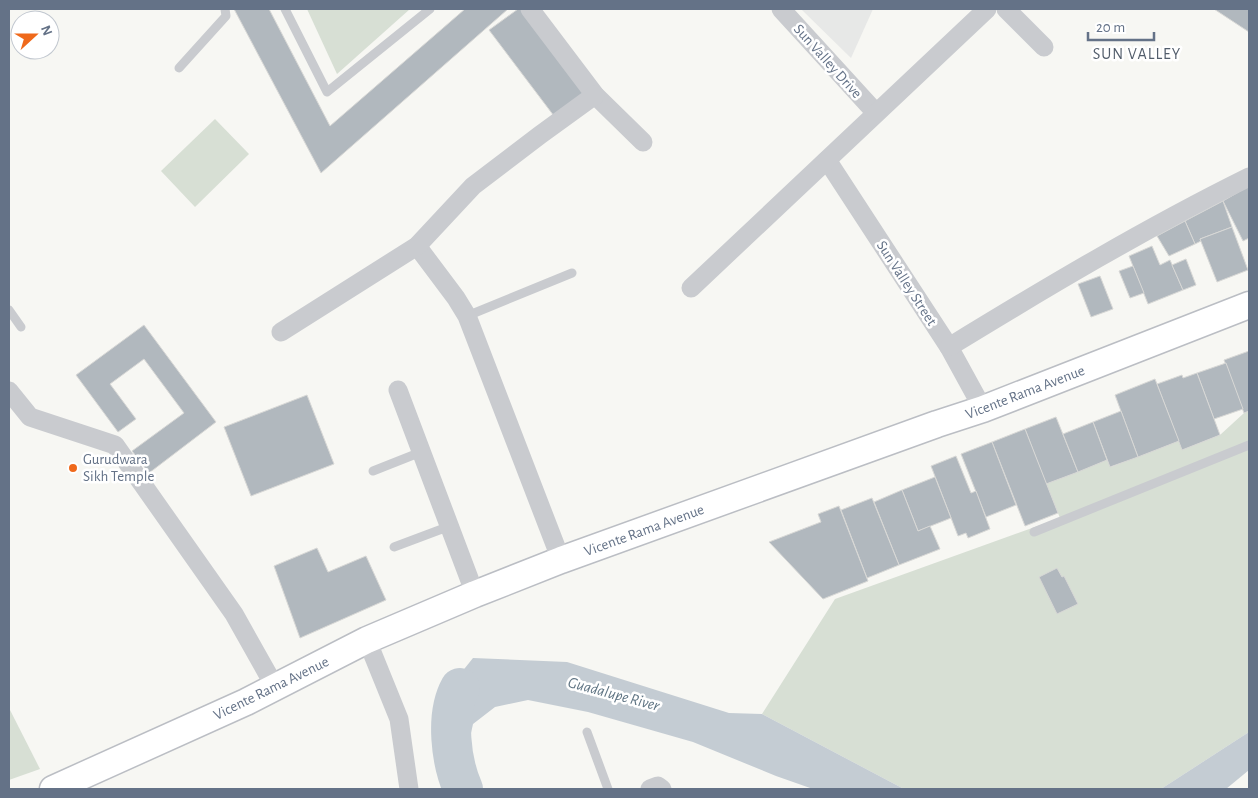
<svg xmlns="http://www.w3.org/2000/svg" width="1258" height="798" font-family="'Alegreya Sans',sans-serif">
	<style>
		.built { fill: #e7e8e7 }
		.green { fill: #d7dfd4 }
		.water { fill: #c4ccd3 }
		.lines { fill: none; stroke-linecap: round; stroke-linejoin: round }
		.river { stroke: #c4ccd3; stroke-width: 40 }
		.building { fill: #b1b8be; stroke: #d8d8d6 }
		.secondary-casing { stroke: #bbbec4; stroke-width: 29 }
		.lane { stroke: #c9cbcf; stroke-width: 9 }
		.street { stroke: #c9cbcf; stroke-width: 19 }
		.secondary { stroke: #fff; stroke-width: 26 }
		.poi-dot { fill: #ef691b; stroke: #fff; stroke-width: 2 }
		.labels { text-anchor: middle; stroke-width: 5; stroke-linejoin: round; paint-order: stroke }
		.street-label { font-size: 15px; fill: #647287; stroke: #fff }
		.poi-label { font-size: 15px; fill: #647287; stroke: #fff; text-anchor: start }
		.neighbourhood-label { font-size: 16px; letter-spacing: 1px; fill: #525d6b; stroke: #fff }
		.water-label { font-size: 16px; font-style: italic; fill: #5f7483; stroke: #fff }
	</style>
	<rect width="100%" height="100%" fill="#f7f7f3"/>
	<!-- built -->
	<path class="built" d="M801,9h72l-22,49z"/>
	<!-- green -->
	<g class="green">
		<path d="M307,9h103l-73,65z"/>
		<path d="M215,119l34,35 -54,53 -34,-36z"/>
		<path d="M1249,411v321l-88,57h-257l-142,-75 73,-115 225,-81 -14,-34 61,-24 4,7 68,-26 3,9 38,-15 24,-22z"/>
		<path d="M9,708l31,61 -31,11z"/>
	</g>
	<!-- water -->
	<g class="water">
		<path d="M473,658l94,4 162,51 33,1 142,75h-91l-37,-13 -83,-34 -105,-30 -60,-12 -33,7 -22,17 -6,27 10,38h-16l-17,-81 9,-25z"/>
		<path d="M1249,732v38l-23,19h-65z"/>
	</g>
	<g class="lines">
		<!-- river -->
		<path class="river" d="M460,688c-15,27 -9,74 3,101"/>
	</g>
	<!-- building -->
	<g class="building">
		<path d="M234,9h35l61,117 135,-117h43l-187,164z"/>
		<path d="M518,9h3l64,84 -31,23 -65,-86z"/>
		<path d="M1214,9h35v23z"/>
		<path d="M1249,186v52l-6,3 -20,-40z"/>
		<path d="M1223,201l9,26 -32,12 1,2 -6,3 -10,-23z"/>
		<path d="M1185,221l10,23 -26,12 -12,-20z"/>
		<path d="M1232,227l16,43 -31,12 -17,-43z"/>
		<path d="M1152,246l8,19 10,-5 13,30 -35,14 -19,-48z"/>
		<path d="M1186,259l10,26 -13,5 -11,-25z"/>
		<path d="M1133,266l11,27 -14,5 -11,-27z"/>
		<path d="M1100,276l13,33 -22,8 -13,-33z"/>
		<path d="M144,325l72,97 -67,51 -17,-22 52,-38 -40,-54 -34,25 26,35 -18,13 -42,-57z"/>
		<path d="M1249,351v60l-5,2 -20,-53z"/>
		<path d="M1226,363l17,46 -29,10 -17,-46z"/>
		<path d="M1197,373l23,62 -38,15 -25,-66 25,-9 1,3z"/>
		<path d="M1155,379l24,62 -41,16 -23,-62z"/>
		<path d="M307,395l27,69 -83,32 -27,-69z"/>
		<path d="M1121,411l17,46 -28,10 -17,-45z"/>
		<path d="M1056,417l22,55 -32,12 -21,-55z"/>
		<path d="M1093,422l14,38 -29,12 -15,-38z"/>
		<path d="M1025,429l33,84 -33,13 -33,-84z"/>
		<path d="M992,442l24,63 -30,12 -25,-63z"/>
		<path d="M956,456l15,37 5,-2 14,38 -22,9 -2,-5 -8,3 -27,-70z"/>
		<path d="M935,477l16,41 -33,13 -16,-41z"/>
		<path d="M902,490l16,41 12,-5 10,23 -41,16 -25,-63z"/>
		<path d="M872,498l27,67 -32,13 -26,-68z"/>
		<path d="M839,506l29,75 -45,18 -54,-57 52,-20 -3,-8z"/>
		<path d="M317,548l11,24 38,-16 20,44 -86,38 -26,-72z"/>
		<path d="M1057,568l5,9 2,-1 14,28 -21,10 -18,-37z"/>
	</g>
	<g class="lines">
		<!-- secondary casing -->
		<g class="secondary-casing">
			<path id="secondary" d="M53,789l193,-87 121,-62 108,-46 86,-34 376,-136 46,-15 266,-104"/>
		</g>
		<!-- lane -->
		<g class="lane">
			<path d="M285,9l42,83 103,-83"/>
			<path d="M179,68l47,-52 -1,-7"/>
			<path d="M9,310l12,17"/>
			<path d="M467,316l105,-43"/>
			<path d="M373,471l48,-19"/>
			<path d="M1034,532l215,-87"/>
			<path d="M394,547l56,-21"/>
			<path d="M587,732l21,57"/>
		</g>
		<!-- street -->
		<g class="street">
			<path d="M530,9l65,86 48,47"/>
			<path d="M781,9l95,104"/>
			<path d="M1006,9l38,38"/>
			<path d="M827,160l122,187 34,62"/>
			<path d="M417,246l39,52 11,18 94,244"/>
			<path d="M691,288l296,-279"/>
			<path d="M281,332l136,-86 56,-60 67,-51 55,-40"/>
			<path d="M949,347c98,-60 197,-119 300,-170"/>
			<path d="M398,390l77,204"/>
			<path d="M9,391l21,26 85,28 119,169 41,73"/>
			<path d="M367,640l32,79 10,70"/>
			<path d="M650,789l8,-3 4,3"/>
		</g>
		<!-- secondary -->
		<use href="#secondary" class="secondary"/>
	</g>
	<!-- markers -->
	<circle class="poi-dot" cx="73" cy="468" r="5"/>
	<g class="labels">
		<!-- street labels -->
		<g class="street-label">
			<text transform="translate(828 61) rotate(48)" y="5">Sun Valley Drive</text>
			<text transform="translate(907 283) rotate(57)" y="5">Sun Valley Street</text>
			<text transform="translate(1025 392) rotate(-21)" y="5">Vicente Rama Avenue</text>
			<text transform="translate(644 530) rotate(-20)" y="5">Vicente Rama Avenue</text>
			<text transform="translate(271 688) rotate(-26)" y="5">Vicente Rama Avenue</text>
		</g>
		<!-- poi labels -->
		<g class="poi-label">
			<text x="83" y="464">Gurudwara<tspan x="83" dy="17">Sikh Temple</tspan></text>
		</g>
		<!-- neighbourhood labels -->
		<g class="neighbourhood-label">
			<text x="1137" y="59">SUN VALLEY</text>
		</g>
		<!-- water labels -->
		<g class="water-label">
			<text transform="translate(614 693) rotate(15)" y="6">Guadalupe River</text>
		</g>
	</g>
	<!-- border -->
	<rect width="1258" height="798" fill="none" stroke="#647287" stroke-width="20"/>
	<!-- north arrow -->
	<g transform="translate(35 35) rotate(69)"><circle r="24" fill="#ffffff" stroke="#c1c7cf"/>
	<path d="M0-4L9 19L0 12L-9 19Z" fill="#ef691b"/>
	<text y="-8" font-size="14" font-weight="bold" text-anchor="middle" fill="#647287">N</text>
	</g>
	<!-- scale -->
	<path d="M1088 32v8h66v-8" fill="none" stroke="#647287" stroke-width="2.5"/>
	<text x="1096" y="32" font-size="15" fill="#647287" stroke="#ffffff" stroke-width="4" paint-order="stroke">20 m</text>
</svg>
